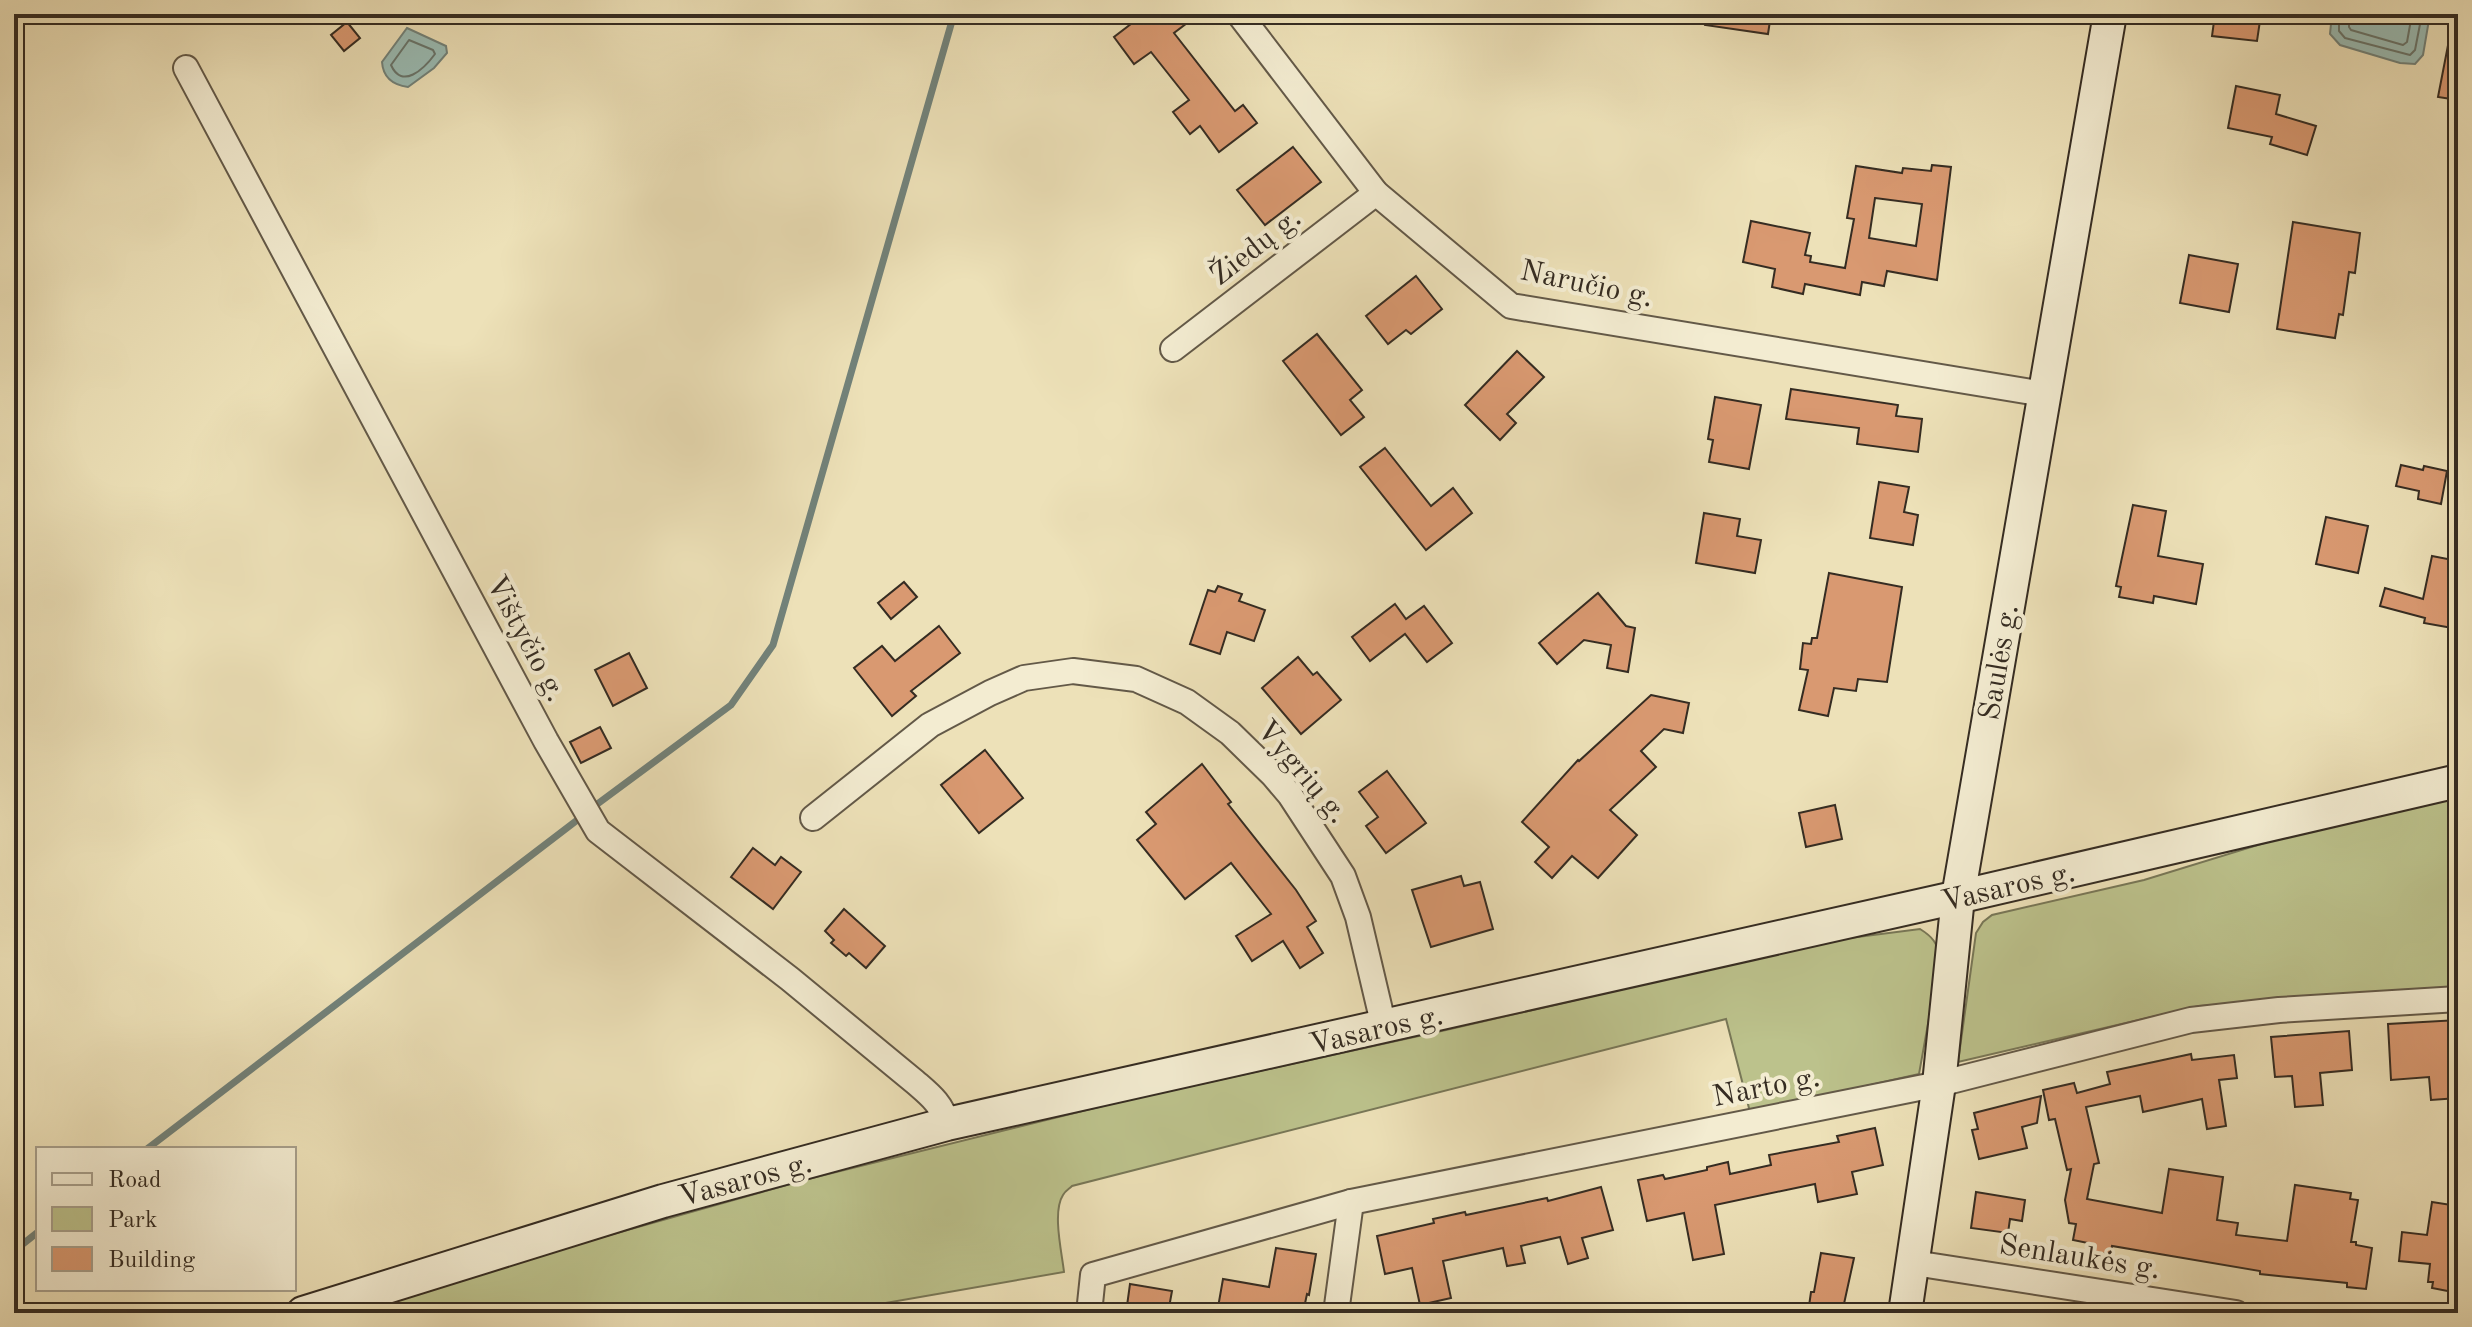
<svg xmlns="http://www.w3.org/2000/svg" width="2472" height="1327" font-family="'Old Standard TT',serif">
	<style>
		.green { fill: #bcc28c; stroke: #787757; stroke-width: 2 }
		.water { fill: #9abcb4; stroke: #72827a; stroke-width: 2 }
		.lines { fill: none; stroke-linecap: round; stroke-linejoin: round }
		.shore { stroke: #68746b; stroke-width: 2 }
		.stream { stroke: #72827a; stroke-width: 7 }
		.building { fill: #d99971; stroke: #352c22; stroke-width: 2; fill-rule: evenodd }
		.street-casing { stroke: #635948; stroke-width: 28 }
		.secondary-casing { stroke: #352c22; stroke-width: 36 }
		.street { stroke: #f3ecd1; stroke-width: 24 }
		.secondary { stroke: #f3ecd1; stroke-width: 32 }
		.labels { text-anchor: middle; stroke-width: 8; stroke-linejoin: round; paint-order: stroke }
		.street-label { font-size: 30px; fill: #352c22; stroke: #f3ecd1 }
	</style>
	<rect width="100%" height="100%" fill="#ede1b8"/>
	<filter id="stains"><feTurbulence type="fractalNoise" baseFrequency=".0025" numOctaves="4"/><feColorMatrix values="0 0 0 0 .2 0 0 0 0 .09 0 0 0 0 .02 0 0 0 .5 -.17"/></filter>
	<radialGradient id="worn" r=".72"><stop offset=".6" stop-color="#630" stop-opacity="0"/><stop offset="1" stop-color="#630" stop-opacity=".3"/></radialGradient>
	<!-- green -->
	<g class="green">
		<path d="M2458,796v195l-259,15 -241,56 18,-129 7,-11 9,-7 152,-35 163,-50z"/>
		<path d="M1920,929c13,8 17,14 20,28l-21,117 -169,38 -24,-93 -654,167c-3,3 -7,5 -9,9 -11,17 -1,58 1,77l-236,41h-473l152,-49 301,-85 315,-78 323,-71 388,-90z"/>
	</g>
	<!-- water -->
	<g class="water">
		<path d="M2332,14h98l-7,41 -8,9 -15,-1 -60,-18 -10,-11z"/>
		<path d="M407,28l39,18 1,7 -13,15 -26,19c-15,-2 -25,-10 -26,-25z"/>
	</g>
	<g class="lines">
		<!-- shore -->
		<g class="shore">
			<path d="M2339,14v17l6,7 65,17 5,-5 7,-36"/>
			<path d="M2349,14v13l2,3 52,15 4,-3 5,-28"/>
			<path d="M409,40l24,10 2,4c-11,15 -33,36 -44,11z"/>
		</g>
		<!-- stream -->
		<g class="stream">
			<path d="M596,805l135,-100 42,-60 181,-631"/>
			<path d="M147,1149l429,-328"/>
			<path d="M14,1251l24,-19"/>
		</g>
	</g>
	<!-- building -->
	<g class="building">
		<path d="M1144,14h55l-25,19 61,78 8,-6 14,18 -38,29 -19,-26 -10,8 -17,-22 16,-12 -38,-48 -17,12 -20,-27z"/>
		<path d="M1706,14h65l-3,20 -63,-9z"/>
		<path d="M2215,14h46l-4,27 -45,-5z"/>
		<path d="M347,22l13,16 -16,13 -13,-16z"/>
		<path d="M2449,40l9,1v59l-20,-3z"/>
		<path d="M2236,86l44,9 -4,19 40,12 -9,29 -37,-11 2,-7 -44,-9z"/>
		<path d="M1293,147l28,35 -56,43 -28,-35z"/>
		<path d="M1932,165l19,2 -14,113 -50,-9 -3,15 -22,-4 -2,13 -55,-11 -2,10 -31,-7 3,-18 -32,-7 8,-41 59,12 -5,22 6,1 -1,6 35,6 9,-49 -7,-1 9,-52 46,7 1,-5 28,3zM1875,198l47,6 -6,42 -47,-8z"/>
		<path d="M2293,222l67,11 -5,40 -6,-1 -6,43 -4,-1 -4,24 -58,-9z"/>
		<path d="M2189,255l49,9 -9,48 -49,-9z"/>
		<path d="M1416,276l26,33 -31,25 -5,-4 -18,14 -22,-28z"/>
		<path d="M1317,334l45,56 -12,10 14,17 -23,18 -58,-74z"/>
		<path d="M1517,351l27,26 -37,37 9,9 -16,17 -35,-35z"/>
		<path d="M1791,389l107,16 -2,11 26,3 -4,33 -61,-8 2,-16 -73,-9z"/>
		<path d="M1715,397l46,8 -12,64 -40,-7 4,-22 -5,-1z"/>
		<path d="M1385,448l46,58 22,-18 19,25 -46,37 -66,-83z"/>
		<path d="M2401,465l22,5 1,-4 23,5 -6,33 -23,-5 1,-8 -23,-5z"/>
		<path d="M1879,482l30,5 -5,25 14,3 -5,30 -43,-7z"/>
		<path d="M2133,505l33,6 -8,45 45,8 -7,40 -42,-8 -1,7 -34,-6 2,-10 -5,-1z"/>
		<path d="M1704,513l36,6 -3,17 24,4 -6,33 -59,-10z"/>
		<path d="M2326,517l42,9 -10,47 -42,-9z"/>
		<path d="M2432,556l26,5v68l-34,-6 1,-5 -45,-12 5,-18 38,11z"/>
		<path d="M1829,573l73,14 -15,95 -29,-3 -2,12 -22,-3 -6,28 -29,-6 9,-40 -8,-1 3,-26 8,1 1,-6h5z"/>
		<path d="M904,582l13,15 -26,22 -13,-16z"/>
		<path d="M1218,586l24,8 -3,7 26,9 -11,31 -27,-9 -7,22 -30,-10 18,-54 7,2z"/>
		<path d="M1598,593l28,33 9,2 -7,44 -21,-4 4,-23 -27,-5 -27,24 -18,-21z"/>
		<path d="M1395,604l11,15 18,-13 28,37 -25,19 -22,-28 -35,27 -18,-24z"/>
		<path d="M939,626l21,27 -49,38 5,5 -24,20 -38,-48 28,-22 13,15z"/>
		<path d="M629,653l18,35 -34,18 -18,-36z"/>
		<path d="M1298,657l15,18 4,-3 24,28 -40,34 -39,-46z"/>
		<path d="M1651,695l38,8 -6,30 -19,-4 -23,22 15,16 -46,43 27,25 -39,43 -26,-22 -20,22 -17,-16 14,-15 -27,-25 56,-62 1,1z"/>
		<path d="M600,727l11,21 -30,15 -11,-21z"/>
		<path d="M985,750l38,48 -44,35 -38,-48z"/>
		<path d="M1202,764l29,38 -3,2 68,86 20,31 -9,6 16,26 -23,15 -17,-27 -31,20 -16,-25 35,-22 -40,-51 -46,36 -48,-59 19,-16 -10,-12z"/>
		<path d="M1387,771l39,52 -40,30 -20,-27 12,-9 -19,-25z"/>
		<path d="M1835,805l7,34 -36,8 -7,-34z"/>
		<path d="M753,848l22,17 6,-8 20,15 -28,37 -42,-32z"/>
		<path d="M1461,876l3,10 16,-4 13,47 -62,18 -19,-57z"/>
		<path d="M844,909l41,37 -19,22 -17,-15 -3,3 -15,-13 3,-3 -9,-9z"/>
		<path d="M2458,1020v78l-27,2 -2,-23 -38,3 -3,-56z"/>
		<path d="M2349,1031l3,39 -32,3 3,32 -28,2 -3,-31 -17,1 -4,-40z"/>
		<path d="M2191,1054l1,6 42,-5 3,23 -18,2 7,46 -19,3 -5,-30 -59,13 -3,-16 -54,11 13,56 -5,1 -7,35 75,14 7,-44 54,8 -6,43 21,3 -2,12 51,6 8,-56 56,8 -1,6 8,1 -7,42h5v3l16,3 -6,41 -19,-2v-4l-87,-9v-3l-148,-25 -2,9 -18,-4 1,-7 -20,-4 3,-16 -7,-1 -4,-23 6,-31 -4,1 -12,-51 -6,1 -6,-30 31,-7 3,10 33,-9 -3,-12z"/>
		<path d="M2041,1096l-4,27 -15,4 5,21 -48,11 -7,-29 6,-1 -4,-16z"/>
		<path d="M1875,1128l8,37 -31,7 5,22 -39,8 -3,-18 -100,21 9,49 -31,6 -9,-47 -37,8 -9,-41 25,-5 2,4 42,-9v-3l21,-5 2,12 41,-9 -2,-10 70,-13 -2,-6z"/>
		<path d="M1601,1187l12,43 -31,8 6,20 -20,6 -8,-27 -39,9 4,17 -18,3 -4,-18 -60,13 8,37 -31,7 -8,-37 -27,6 -8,-38 57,-13 -1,-4 32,-7 1,3 81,-17 1,3z"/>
		<path d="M1976,1192l49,8 -3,21 -12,-2 -2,14 -37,-5z"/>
		<path d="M2432,1202l26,4v87l-26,-5 1,-6h-5l2,-18 -31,-3 3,-29 25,3z"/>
		<path d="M1276,1248l40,6 -7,41 -2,-1 -4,19h-86l6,-34 46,8z"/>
		<path d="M1821,1253l33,5 -12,55h-34l3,-21h3z"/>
		<path d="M1130,1284l42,7 -4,22h-42z"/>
	</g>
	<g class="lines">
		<!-- street casing -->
		<g class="street-casing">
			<g id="street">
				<path d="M1239,14l137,179 135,113 533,88"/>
				<path d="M186,68l360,673 52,90 192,148 125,103c15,13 27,22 32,42"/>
				<path d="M1173,349l203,-156"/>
				<path d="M813,818l117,-93 60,-32 34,-15 49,-7 63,8 51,23 43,31 43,42 17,20 53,81 15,41 26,110"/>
				<path d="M1914,1263l322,50"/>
				<path d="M1089,1313l4,-38 258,-73 588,-118 252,-64 88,-10 179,-11"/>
				<path d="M1336,1313l15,-111"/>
			</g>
		</g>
		<!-- secondary casing -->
		<g class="secondary-casing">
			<g id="secondary">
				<path d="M303,1313l360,-112 284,-77 1011,-227 500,-116"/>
				<path d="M1905,1313l34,-229 19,-187 152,-883"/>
			</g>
		</g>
		<!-- street -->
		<use href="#street" class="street"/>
		<!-- secondary -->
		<use href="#secondary" class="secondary"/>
	</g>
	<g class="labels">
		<!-- street labels -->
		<g class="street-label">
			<text transform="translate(1255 246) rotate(-38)" y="10">Žiedų g.</text>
			<text transform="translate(1587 283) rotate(12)" y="10">Naručio g.</text>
			<text transform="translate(527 638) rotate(62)" y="10">Vištyčio g.</text>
			<text transform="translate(1998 662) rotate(-80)" y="10">Saulės g.</text>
			<text transform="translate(1303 771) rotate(50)" y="10">Vygrių g.</text>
			<text transform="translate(2008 886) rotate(-13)" y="10">Vasaros g.</text>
			<text transform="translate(1376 1029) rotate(-13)" y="10">Vasaros g.</text>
			<text transform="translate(1766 1086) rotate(-11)" y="10">Narto g.</text>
			<text transform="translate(745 1179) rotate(-15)" y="10">Vasaros g.</text>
			<text transform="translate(2080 1256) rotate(9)" y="10">Senlaukės g.</text>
		</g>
	</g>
	<!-- margin -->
	<rect width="2472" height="1327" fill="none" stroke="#ede1b8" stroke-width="48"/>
	<rect x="16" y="16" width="2440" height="1295" fill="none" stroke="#352c22" stroke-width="4"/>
	<rect x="24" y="24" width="2424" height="1279" fill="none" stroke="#352c22" stroke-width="2"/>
	<!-- legend -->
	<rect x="36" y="1147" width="260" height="144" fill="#f3ecd1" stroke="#a79f8b" stroke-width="2"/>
	<rect x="52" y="1173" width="40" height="12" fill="#f3ecd1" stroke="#a79f8b" stroke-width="2"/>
	<text x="108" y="1187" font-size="24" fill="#352c22">Road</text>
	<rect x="52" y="1207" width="40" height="24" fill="#bcc28c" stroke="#a79f8b" stroke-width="2"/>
	<text x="108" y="1227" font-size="24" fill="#352c22">Park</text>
	<rect x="52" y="1247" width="40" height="24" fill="#d99971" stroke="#a79f8b" stroke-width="2"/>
	<text x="108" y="1267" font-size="24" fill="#352c22">Building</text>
	<rect width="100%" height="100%" filter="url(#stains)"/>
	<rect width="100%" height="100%" fill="url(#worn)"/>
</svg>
